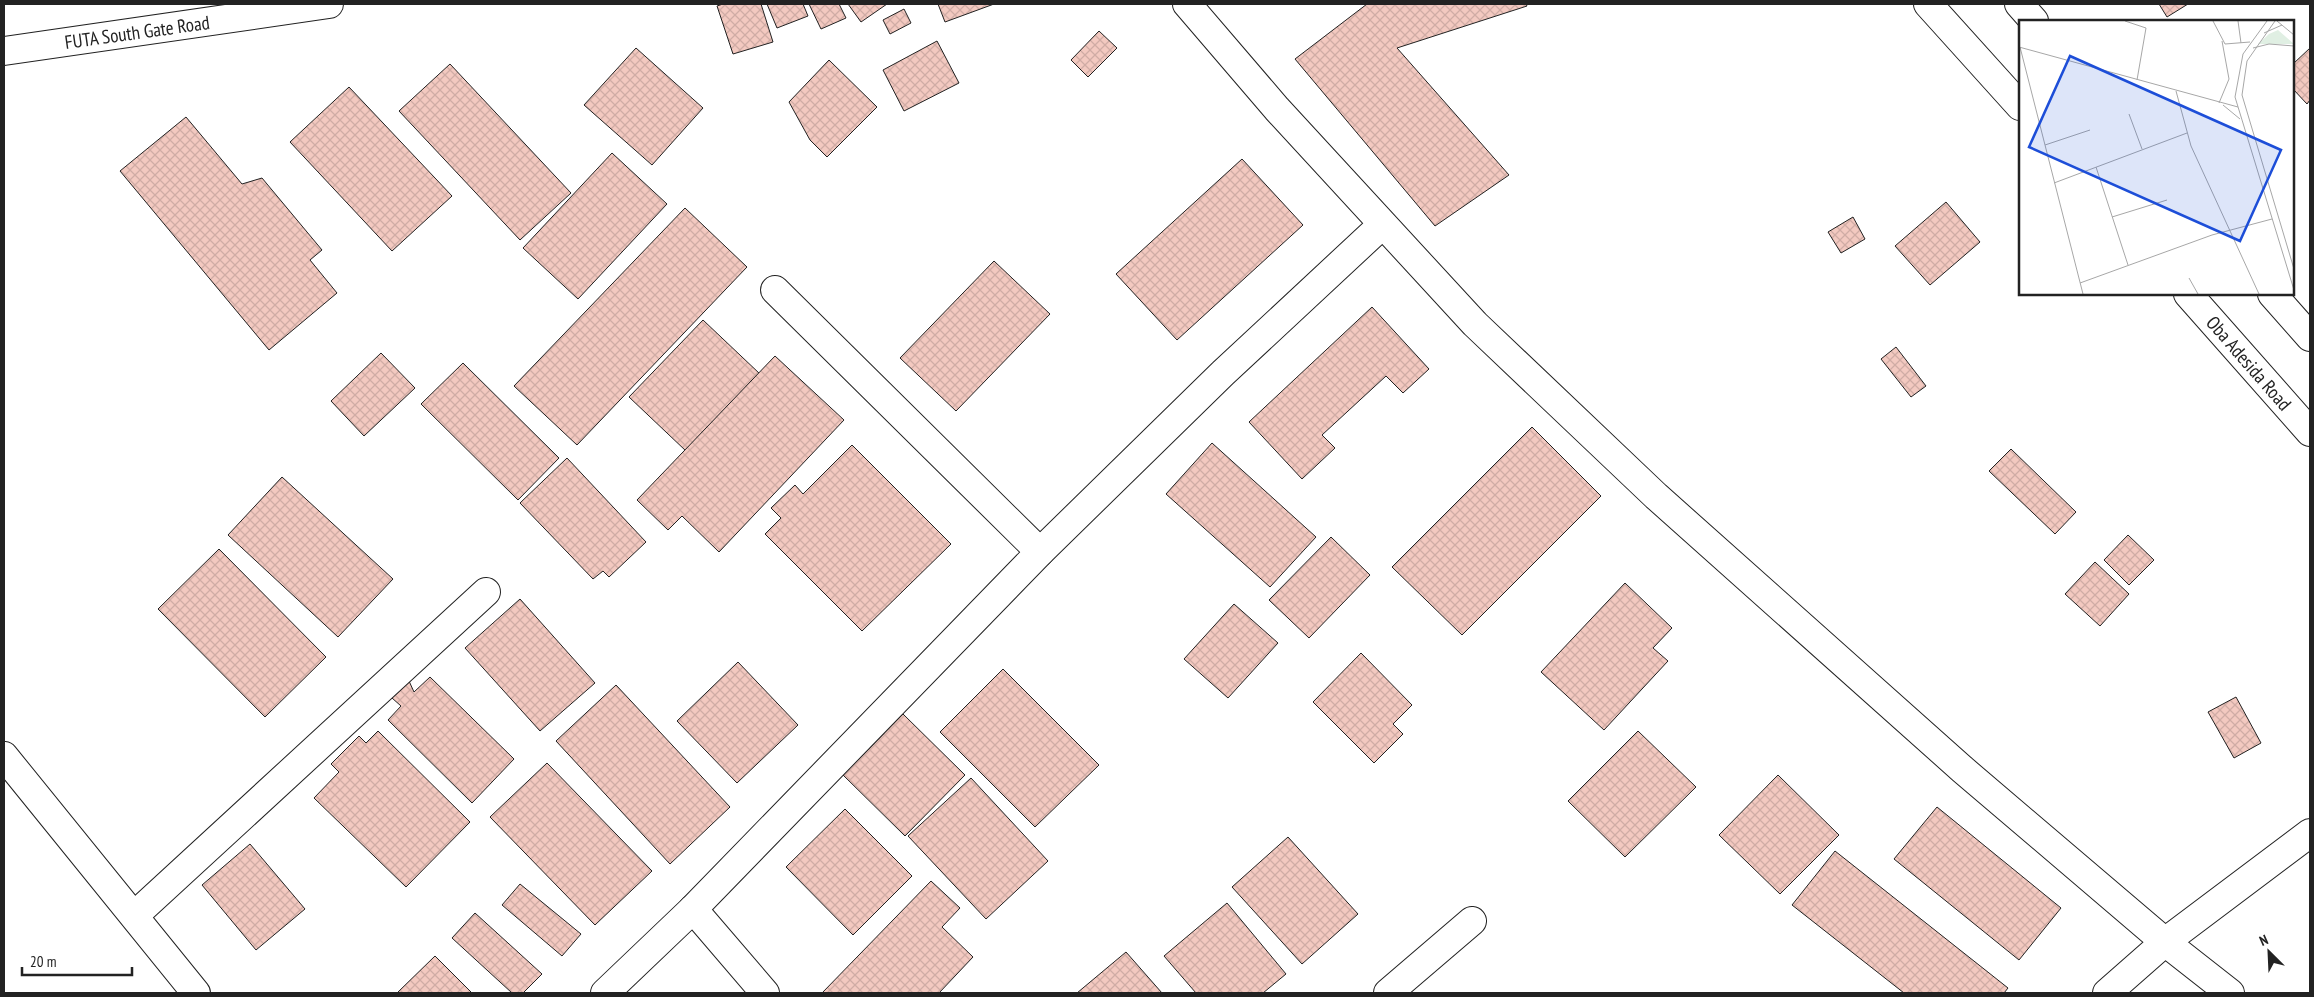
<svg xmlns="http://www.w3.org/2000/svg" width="2314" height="997" font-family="'PT Sans Narrow',sans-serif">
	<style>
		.building { fill: url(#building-cross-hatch); stroke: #222 }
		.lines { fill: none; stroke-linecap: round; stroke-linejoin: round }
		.minor-casing { stroke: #222; stroke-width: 30 }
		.secondary-casing { stroke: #222; stroke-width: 30 }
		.primary-casing { stroke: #222; stroke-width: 30 }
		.minor { stroke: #fff; stroke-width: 28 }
		.secondary { stroke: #fff; stroke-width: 28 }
		.primary { stroke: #fff; stroke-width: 28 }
		.labels { text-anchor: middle; stroke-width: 4; stroke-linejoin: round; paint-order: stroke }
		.street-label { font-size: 19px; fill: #222; stroke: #fff }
		.inset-road { fill: none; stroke: #a7a7a7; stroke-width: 1 }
		.view { fill: #1d4ed8; fill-opacity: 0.15; stroke: #1d4ed8; stroke-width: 2.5 }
		.inset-edge { fill: none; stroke: #222; stroke-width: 2.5 }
	</style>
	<defs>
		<pattern id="building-cross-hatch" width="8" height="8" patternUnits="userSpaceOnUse" patternTransform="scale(1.25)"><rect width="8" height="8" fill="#f3c9c0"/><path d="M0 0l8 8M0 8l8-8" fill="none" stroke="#d0aca5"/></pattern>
	</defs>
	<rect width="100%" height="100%" fill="#fff"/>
	<!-- building -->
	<g class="building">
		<path d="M723,4h38l12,38 -40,12 -16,-48z"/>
		<path d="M767,4h36l5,12 -31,12z"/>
		<path d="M809,4h30l7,14 -25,11z"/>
		<path d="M848,4h39l-26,18z"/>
		<path d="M938,4h56l-49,18z"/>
		<path d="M1367,4h159l1,2 -130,42 112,127 -74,51 -140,-167z"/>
		<path d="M2159,4h29l-21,13z"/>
		<path d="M904,9l7,14 -21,11 -7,-14z"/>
		<path d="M1099,31l18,17 -29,29 -17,-17z"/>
		<path d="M937,41l22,42 -55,28 -21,-41z"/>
		<path d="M636,48l67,60 -51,57 -68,-60z"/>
		<path d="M2310,48v52l-3,4 -14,-15v-25z"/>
		<path d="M829,60l48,47 -50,50 -17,-17 -21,-38z"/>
		<path d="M450,64l121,129 -51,47 -121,-129z"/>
		<path d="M349,87l103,109 -60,55 -102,-109z"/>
		<path d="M186,117l56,67 20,-6 60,72 -12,10 27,33 -68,57 -149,-179z"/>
		<path d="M612,153l55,51 -89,95 -55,-51z"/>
		<path d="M1242,159l61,66 -126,115 -61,-66z"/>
		<path d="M1946,202l34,40 -50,43 -35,-39z"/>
		<path d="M685,208l62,59 -170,178 -63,-59z"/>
		<path d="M1853,217l12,22 -24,14 -13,-21z"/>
		<path d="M994,261l56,53 -94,97 -56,-53z"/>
		<path d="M1372,307l57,62 -26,24 -17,-17 -64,59 13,13 -33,31 -53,-57z"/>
		<path d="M703,320l57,54 -74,77 -57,-54z"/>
		<path d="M1896,347l30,39 -15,11 -30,-38z"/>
		<path d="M381,353l34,35 -51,48 -33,-35z"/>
		<path d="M775,356l69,64 -125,132 -37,-36 -14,14 -31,-30z"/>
		<path d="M463,363l96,95 -41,42 -97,-96z"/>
		<path d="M1532,427l69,69 -139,139 -70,-68z"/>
		<path d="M1212,443l104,94 -46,50 -104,-93z"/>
		<path d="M852,445l99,99 -89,87 -97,-97 16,-16 -10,-10 24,-23 8,9z"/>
		<path d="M2011,449l65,63 -21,22 -66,-63z"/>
		<path d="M567,458l79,84 -37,35 -6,-6 -10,8 -73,-76z"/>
		<path d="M282,477l111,102 -55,58 -110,-102z"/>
		<path d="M2128,535l26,25 -25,25 -25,-25z"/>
		<path d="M1331,537l39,38 -61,63 -40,-38z"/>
		<path d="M219,549l107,108 -61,60 -107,-108z"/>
		<path d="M2095,562l34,32 -29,32 -35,-32z"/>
		<path d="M1625,583l47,45 -19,20 15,13 -64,69 -63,-58z"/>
		<path d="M520,599l75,84 -55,48 -75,-83z"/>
		<path d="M1234,604l44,39 -50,55 -44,-39z"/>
		<path d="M1361,653l51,52 -19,19 10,10 -29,29 -61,-61z"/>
		<path d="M738,662l60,63 -61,58 -60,-62z"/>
		<path d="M1003,669l96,96 -64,62 -95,-95z"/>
		<path d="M430,677l84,82 -42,44 -84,-83 13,-14 -9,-8 17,-17 5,11z"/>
		<path d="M616,685l114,122 -60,57 -114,-123z"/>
		<path d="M2236,697l25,46 -27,15 -26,-46z"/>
		<path d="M903,714l62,61 -60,61 -62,-61z"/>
		<path d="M378,731l92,91 -64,65 -92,-89 25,-26 -8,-8 28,-28 7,7z"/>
		<path d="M1638,731l58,56 -71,70 -57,-56z"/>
		<path d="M547,763l105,108 -57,54 -105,-108z"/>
		<path d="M1778,775l61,60 -59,59 -61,-59z"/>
		<path d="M971,778l77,83 -62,58 -78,-83z"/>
		<path d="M1937,807l124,101 -42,52 -125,-101z"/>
		<path d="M845,809l67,67 -59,59 -67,-68z"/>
		<path d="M1288,837l70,77 -56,50 -70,-77z"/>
		<path d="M250,844l55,65 -49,41 -54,-65z"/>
		<path d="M1835,851l173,137 -4,5h-100l-112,-88z"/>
		<path d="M931,881l29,27 -18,19 31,30 -34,36h-117z"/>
		<path d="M520,884l61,50 -19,22 -60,-51z"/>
		<path d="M1227,903l59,71 -23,19h-67l-32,-37z"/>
		<path d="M475,913l67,61 -19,19h-11l-60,-55z"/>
		<path d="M1126,952l36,41h-85z"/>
		<path d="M435,956l37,37h-75z"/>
	</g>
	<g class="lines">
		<!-- minor casing -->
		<g class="minor-casing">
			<g id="minor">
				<path d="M1187,4l90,105 198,215 181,172 306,273 203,173 65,51"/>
				<path d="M775,290l265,262"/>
				<path d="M4,756l192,237"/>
				<path d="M693,909l72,84"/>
				<path d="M135,915l351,-323"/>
				<path d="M605,993l88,-84 347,-357 183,-179 159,-148"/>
				<path d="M1388,993l84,-72"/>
				<path d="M2107,993l58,-51 145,-109"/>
			</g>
		</g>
		<!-- secondary casing -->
		<g class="secondary-casing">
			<path id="secondary" d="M4,51l325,-47"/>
		</g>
		<!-- primary casing -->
		<g class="primary-casing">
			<g id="primary">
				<path d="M1928,4l92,102"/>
				<path d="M2019,4l15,17"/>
				<path d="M2188,294l122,138"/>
				<path d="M2272,294l38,43"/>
			</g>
		</g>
		<!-- minor -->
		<use href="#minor" class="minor"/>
		<!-- secondary -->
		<use href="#secondary" class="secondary"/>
		<!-- primary -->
		<use href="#primary" class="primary"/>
	</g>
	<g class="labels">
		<!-- street labels -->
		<g class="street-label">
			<text transform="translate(137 32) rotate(-8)" y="7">FUTA South Gate Road</text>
			<text transform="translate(2249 363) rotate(49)" y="7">Oba Adesida Road</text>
		</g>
	</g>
	<!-- overview -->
	<g transform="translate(2019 20)">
		<rect width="275" height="275" fill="#fff"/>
		<path d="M259,10l16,14h-36l11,-10z" fill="#e0efe3"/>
		<path class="inset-road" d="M106,1l21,7 -9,52M194,1l12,23 25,-2M219,1l3,22M248,1l-24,33 -8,43 59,193M256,1l-28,40 -5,34 52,174M258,1l17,14M245,13l18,-8M0,27l219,60M1,27l63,247M234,28l16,-4 25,2M157,71l15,55 68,148M200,83l10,-24 -7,-38M204,85l17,14M110,94l13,35M26,125l45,-15M77,147l32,98M35,163l133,-50M93,197l55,-17M170,258l9,16M61,263l132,-48 60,-16"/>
		<path class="view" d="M51,36l211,94 -41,91 -211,-94z"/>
		<rect width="275" height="275" class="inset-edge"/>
	</g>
	<!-- border -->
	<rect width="2314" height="997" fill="none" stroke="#222222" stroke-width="10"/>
	<!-- north arrow -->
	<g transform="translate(2269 952) rotate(336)" stroke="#ffffff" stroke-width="4" paint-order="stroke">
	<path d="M0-4L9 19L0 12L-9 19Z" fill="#222222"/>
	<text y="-8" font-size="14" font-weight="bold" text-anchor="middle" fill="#222222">N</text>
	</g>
	<!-- scale -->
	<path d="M22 967v8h110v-8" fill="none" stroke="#222222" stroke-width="2.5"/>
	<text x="30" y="967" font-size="15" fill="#222222" stroke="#ffffff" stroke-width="4" paint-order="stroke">20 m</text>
</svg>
